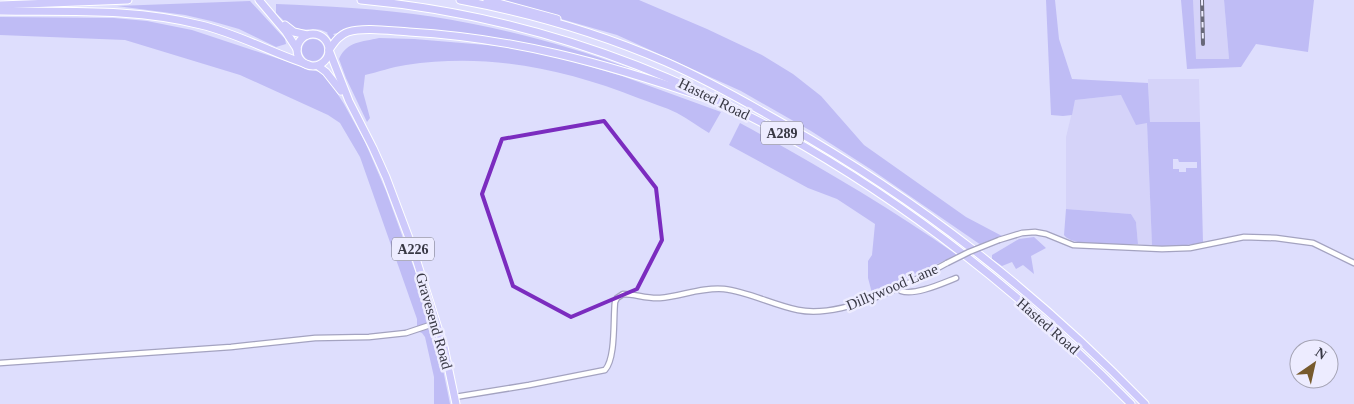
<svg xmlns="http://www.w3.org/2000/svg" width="1354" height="404" font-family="Georgia,serif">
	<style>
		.built { fill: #d5d3f9 }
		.green { fill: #bfbcf5; fill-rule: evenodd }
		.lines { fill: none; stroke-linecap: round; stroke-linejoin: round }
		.minor-casing { stroke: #a4a3c0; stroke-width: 7 }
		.primary-casing { stroke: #fff; stroke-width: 9 }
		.minor { stroke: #fff; stroke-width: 4.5 }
		.primary { stroke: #cdc9fb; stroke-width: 7 }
		.rail-casing { stroke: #686879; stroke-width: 4 }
		.rail { stroke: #edecff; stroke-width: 2; stroke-dasharray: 5.5; stroke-linecap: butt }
		.minor-bridge-casing { stroke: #a4a3c0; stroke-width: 7; stroke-linecap: butt }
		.minor-bridge { stroke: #fff; stroke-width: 4.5 }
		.marked { fill: none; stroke: #7b2cbf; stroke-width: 4; stroke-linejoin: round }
		.labels { text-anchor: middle; stroke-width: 5; stroke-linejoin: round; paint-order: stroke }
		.shield { fill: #edecff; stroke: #6e6e7c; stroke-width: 1 }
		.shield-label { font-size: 14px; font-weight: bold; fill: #383844 }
		.street-label { font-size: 15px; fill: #383844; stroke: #edecff }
	</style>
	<rect width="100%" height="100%" fill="#dedefd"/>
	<!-- built -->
	<g class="built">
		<path d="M1193,0h31l5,59 -34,1z"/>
		<path d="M1148,79h51l1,43h-50z"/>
		<path d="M1121,95l26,28 5,123 -14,-2 -2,-22 -5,-8 -65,-5v-72l9,-37z"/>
	</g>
	<!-- green -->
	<g class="green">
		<path d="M495,0h144l68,29 55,26 31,19 28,22 43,49 102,72 36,19 -21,9 -109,-75 -61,-39 -70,-40 -124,-56z"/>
		<path d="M1046,0h9l4,39 13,40 76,4 2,39h50l3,121 -25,3h-26l-5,-123 -11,2 -15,-30 -46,5 -3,15 -9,1 -12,-1zM1173,159h5l1,3h18v6h-11v4h-7v-3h-6z"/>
		<path d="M1181,0h12l3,59h33l-5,-59h90l-6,52 -52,-8 -15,23 -54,2z"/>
		<path d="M250,1l35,38 1,5 -10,3 -37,-18 -28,-8 -26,-6 -68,-9z"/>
		<path d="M276,4c25,1 50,2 76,4 94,6 188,27 277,60l-1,1c-75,-22 -152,-38 -231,-39 -22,0 -43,-2 -64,4l3,3 -4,4 -5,-8h1c-14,-7 -15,-2 -28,-4 -10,-1 -17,-9 -24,-16z"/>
		<path d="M0,17l114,1 33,3 45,9 130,43 11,14 11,17 21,38 21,49 47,130 17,83h-16v-27l-9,-40 -3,-4 -5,-2v-12l-57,-162 -20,-34 -12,-8 -88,-40 -115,-35 -125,-5z"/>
		<path d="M379,38l35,1 96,8 54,12 58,17 99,36 -12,21c-10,-6 -21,-14 -32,-20 -12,-6 -26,-10 -39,-15 -76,-30 -151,-45 -232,-33 -15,2 -27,7 -41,10l-2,17 7,26 -3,4 -21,-44 -7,-19c8,-18 23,-17 40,-21z"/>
		<circle cx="313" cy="50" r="11"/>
		<path d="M740,123c75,41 147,83 217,132l-85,38 -4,-15v-17l4,-6 3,-31 -38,-25 -29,-11 -79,-43z"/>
		<path d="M1066,209l65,5 5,8 2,22c-16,0 -65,4 -74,-9z"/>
		<path d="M1034,237l12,11 -15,8 3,18 -11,-9 -7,4 -4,-7 -10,4 -10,-7v-4l27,-16z"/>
	</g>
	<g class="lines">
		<!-- minor casing -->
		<g class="minor-casing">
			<g id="minor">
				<path d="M999,240l23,-7 13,-1 11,2 27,11 89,4 28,-1 54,-11 32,1 37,5 41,20"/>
				<path d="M899,287l2,4c14,5 42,-8 55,-13"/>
				<path d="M0,363l231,-16 84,-9 54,-1 37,-4 30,-10"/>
				<path d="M455,397l74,-12 76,-15c11,-12 8,-51 10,-68l2,-4 6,-4c12,0 24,5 37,4 22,-2 42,-11 64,-9 25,3 49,16 74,21 44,9 111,-26 149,-47"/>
			</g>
		</g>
		<!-- primary casing -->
		<g class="primary-casing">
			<g id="primary">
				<path d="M259,0l27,32 11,17"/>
				<path d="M361,0c301,27 562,193 770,404"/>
				<path d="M460,0c70,13 141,34 206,62 41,18 80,40 118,62 136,77 252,168 361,280"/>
				<path d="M487,0l70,19"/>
				<path d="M0,5l128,-5"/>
				<path d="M0,11c67,1 135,-3 201,14 38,9 71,28 108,40"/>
				<path d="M285,25l9,7 13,3"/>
				<circle cx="313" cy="50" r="16"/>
				<path d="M329,50c5,-7 10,-15 19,-18 16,-5 43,-1 61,0 105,6 195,31 294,65"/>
				<path d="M329,50l20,51 24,47 13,29 26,69 32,101 12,57"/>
				<path d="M318,66l8,6 15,19"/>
			</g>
		</g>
		<!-- minor -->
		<use href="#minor" class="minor"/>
		<!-- primary -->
		<use href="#primary" class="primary"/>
		<!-- rail casing -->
		<g class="rail-casing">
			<path id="rail" d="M1202,0l1,44"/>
		</g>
		<!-- rail -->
		<use href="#rail" class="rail"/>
		<!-- minor-bridge casing -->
		<g class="minor-bridge-casing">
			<path id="minor-bridge" d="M947,263l22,-11 30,-12"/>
		</g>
		<!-- minor-bridge -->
		<use href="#minor-bridge" class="minor-bridge"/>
	</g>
	<!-- marked area -->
	<path class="marked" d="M604,121l52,67 6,52 -25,49 -66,28 -58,-31 -31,-92 20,-55z"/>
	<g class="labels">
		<!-- shield labels -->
		<g class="shield">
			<rect x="761" y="121.5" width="42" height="23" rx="4"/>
			<rect x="392" y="237.5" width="42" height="23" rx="4"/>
		</g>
		<g class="shield-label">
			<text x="782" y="138">A289</text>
			<text x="413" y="254">A226</text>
		</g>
		<!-- street labels -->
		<g class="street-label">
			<text transform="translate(714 99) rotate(26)" y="5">Hasted Road</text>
			<text transform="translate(892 287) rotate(-23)" y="5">Dillywood Lane</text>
			<text transform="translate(434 321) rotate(74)" y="5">Gravesend Road</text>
			<text transform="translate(1048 326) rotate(41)" y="5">Hasted Road</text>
		</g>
	</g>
	<!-- north arrow -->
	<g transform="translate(1314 364) rotate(34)"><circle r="24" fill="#edecff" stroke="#a5a4b4"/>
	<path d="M0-4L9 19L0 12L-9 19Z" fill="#775a2d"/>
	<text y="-8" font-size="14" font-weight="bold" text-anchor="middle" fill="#383844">N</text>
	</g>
</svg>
